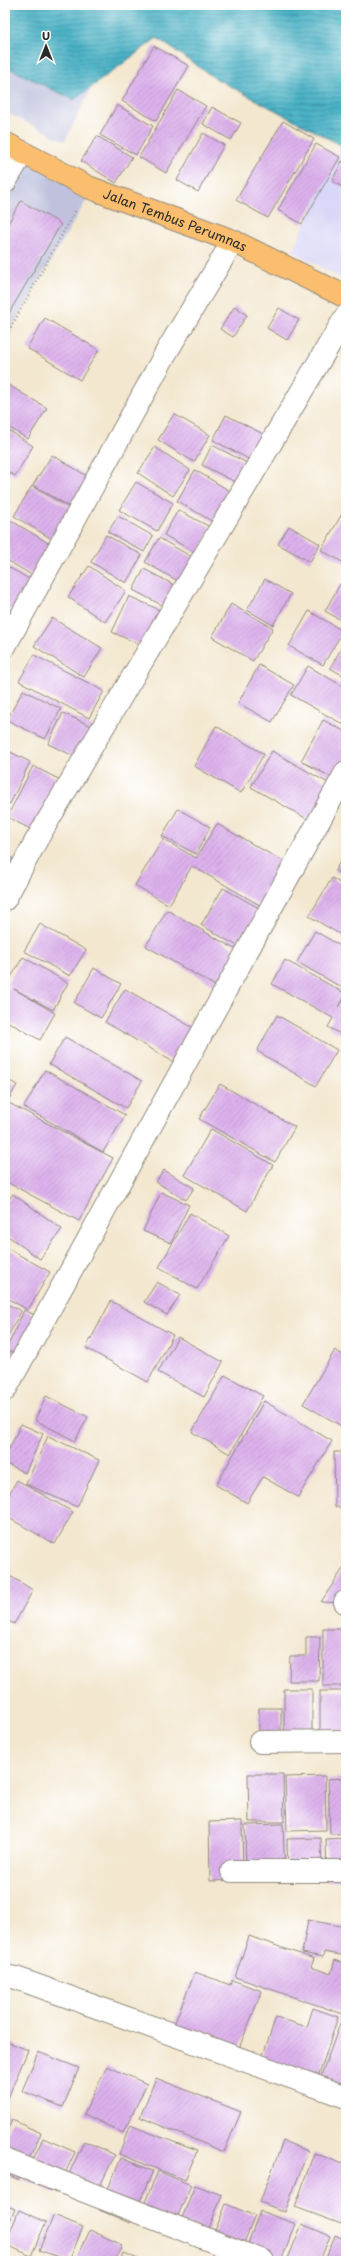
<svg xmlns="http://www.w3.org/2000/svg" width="351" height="2266" font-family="'Playpen Sans',sans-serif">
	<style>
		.built { fill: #d9d7f7 }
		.industrial { fill: #c0c2dd }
		.water { fill: url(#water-rules); stroke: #3a6e78 }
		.building { fill: url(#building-hatch) }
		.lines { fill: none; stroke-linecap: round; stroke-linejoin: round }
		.minor-casing { stroke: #8f897d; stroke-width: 24 }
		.primary-casing { stroke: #8f897d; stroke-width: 24 }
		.path { stroke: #8f897d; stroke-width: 2.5; stroke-dasharray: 1 3; stroke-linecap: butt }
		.minor { stroke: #fff; stroke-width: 22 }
		.primary { stroke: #fbbe6e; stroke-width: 22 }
		.labels { text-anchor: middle; stroke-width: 4; stroke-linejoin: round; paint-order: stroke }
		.street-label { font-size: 13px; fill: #2b2b2b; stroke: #fff }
	</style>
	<defs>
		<pattern id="water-rules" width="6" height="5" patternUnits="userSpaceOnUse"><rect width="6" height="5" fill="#48b2c6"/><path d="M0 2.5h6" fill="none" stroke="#3c91a1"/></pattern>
		<pattern id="building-hatch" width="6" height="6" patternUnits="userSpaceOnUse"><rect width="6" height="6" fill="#dcb1ec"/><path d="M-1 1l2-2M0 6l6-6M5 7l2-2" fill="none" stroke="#bd98cb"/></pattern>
	</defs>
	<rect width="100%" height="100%" fill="#fff"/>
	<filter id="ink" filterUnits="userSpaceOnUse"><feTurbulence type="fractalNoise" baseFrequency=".025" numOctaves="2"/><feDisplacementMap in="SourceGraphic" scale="8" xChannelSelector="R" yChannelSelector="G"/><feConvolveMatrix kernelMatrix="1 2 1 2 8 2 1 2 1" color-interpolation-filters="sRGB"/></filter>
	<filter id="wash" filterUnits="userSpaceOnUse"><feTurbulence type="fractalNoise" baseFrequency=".012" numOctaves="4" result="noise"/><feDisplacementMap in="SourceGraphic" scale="16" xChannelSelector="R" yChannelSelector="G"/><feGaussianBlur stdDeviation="0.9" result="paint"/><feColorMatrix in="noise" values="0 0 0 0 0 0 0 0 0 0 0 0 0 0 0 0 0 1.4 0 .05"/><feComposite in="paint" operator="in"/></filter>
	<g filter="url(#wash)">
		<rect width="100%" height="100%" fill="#f3e7cf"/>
		<!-- built -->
		<path class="built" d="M346,133v148l-53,-30z"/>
		<!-- industrial -->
		<g class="industrial">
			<path d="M5,5h116l10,4 -66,132 -60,-29z"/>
			<path d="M5,138l92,44 -92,157z"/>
		</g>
		<!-- water -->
		<path class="water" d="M5,5h341v143l-133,-71 -56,-39 -83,62 -69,-34z"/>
		<g id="blocks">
			<!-- building -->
			<g class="building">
				<path d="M154,46l35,20 -33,55 -34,-20z"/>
				<path d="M178,90l28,16 -40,67 -27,-16z"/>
				<path d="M117,105l36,21 -17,29 -36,-20z"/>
				<path d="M212,107l29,16 -10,17 -28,-16z"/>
				<path d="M283,121l31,18 -46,79 -32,-18z"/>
				<path d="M203,133l21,12 -26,47 -21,-12z"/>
				<path d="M97,136l35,21 -16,26 -35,-22z"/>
				<path d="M316,144l24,13 -38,67 -24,-14z"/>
				<path d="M342,161l4,3v25l-14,-8z"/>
				<path d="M21,201l40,23 -56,96v-91z"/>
				<path d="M235,306l12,9 -14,22 -13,-8z"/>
				<path d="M279,308l20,12 -12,20 -20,-12z"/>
				<path d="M45,318l54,32 -19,30 -53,-32z"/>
				<path d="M5,383l42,25 -19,31 -23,-14z"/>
				<path d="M174,414l36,21 -16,27 -36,-22z"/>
				<path d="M226,415l41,21 -13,26 -41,-22z"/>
				<path d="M5,428l28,18 -18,30 -10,-6z"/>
				<path d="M212,445l39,20 -10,20 -39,-20z"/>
				<path d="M155,447l35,23 -17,26 -35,-23z"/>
				<path d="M52,455l45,27 -18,30 -46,-27z"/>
				<path d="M195,470l40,24 -18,30 -40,-23z"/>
				<path d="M136,482l37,21 -16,28 -38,-21z"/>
				<path d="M32,486l46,27 -18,31 -46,-28z"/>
				<path d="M346,507v57l-25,-14z"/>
				<path d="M178,510l34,18 -14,26 -34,-19z"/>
				<path d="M118,516l35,20 -9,16 -36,-20z"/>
				<path d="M10,520l45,27 -18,31 -32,-19v-32z"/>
				<path d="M289,526l31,18 -10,18 -32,-18z"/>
				<path d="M106,535l36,20 -16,28 -35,-21z"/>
				<path d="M159,538l38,22 -14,24 -38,-22z"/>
				<path d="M5,565l31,18 -19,31 -12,-8z"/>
				<path d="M89,566l37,25 -21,31 -37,-25z"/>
				<path d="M144,569l38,20 -11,21 -38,-20z"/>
				<path d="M265,579l26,15 -18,31 -26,-15z"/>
				<path d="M340,584l6,4v35l-21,-12z"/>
				<path d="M129,596l37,17 -17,36 -37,-17z"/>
				<path d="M231,604l42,24 -20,33 -41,-24z"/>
				<path d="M5,609l12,7 -12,20z"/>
				<path d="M309,611l34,20 -20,34 -34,-19z"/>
				<path d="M52,618l50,30 -18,29 -50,-31z"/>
				<path d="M346,640v37l-16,-9z"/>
				<path d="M34,655l70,36 -15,27 -70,-37z"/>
				<path d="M259,665l35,20 -22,37 -34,-19z"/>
				<path d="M308,666l38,22v38l-55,-31z"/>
				<path d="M23,690l38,19 -16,30 -38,-19z"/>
				<path d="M63,713l39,18 -15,31 -39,-18z"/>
				<path d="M323,720l23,12v53l-45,-24z"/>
				<path d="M216,726l48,28 -23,39 -47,-27z"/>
				<path d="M5,749l25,13 -20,42 -5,-3z"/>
				<path d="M272,751l63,36 -21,36 -63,-36z"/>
				<path d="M33,766l37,19 -26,51 -37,-19z"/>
				<path d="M178,809l32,18 -14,27 -34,-18z"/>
				<path d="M217,824l78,44 -25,43 -78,-45 -23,39 -34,-20 28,-46 33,19z"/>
				<path d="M346,850v27l-11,-6z"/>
				<path d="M5,855l23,12 -23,25z"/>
				<path d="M332,878l14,9v51l-37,-22z"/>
				<path d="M223,888l45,25 -22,38 -45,-26z"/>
				<path d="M167,910l73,42 -21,36 -73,-42z"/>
				<path d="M40,924l46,26 -16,26 -46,-25z"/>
				<path d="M315,931l31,18v41l-49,-28z"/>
				<path d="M23,957l45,26 -15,27 -39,-21 41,24 -15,27 -35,-20v-26l5,-8 -3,-2z"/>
				<path d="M285,960l61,34 -7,13 7,-11v41l-18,-10 5,-9 -61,-34z"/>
				<path d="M94,968l27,16 -20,34 -27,-15z"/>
				<path d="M125,989l72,41 -20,34 -72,-42z"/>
				<path d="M277,1015l60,35 -21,36 -59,-35z"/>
				<path d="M65,1037l77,44 -16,27 -77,-44z"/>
				<path d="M45,1070l80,45 -22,37 -79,-45z"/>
				<path d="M5,1078l12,7 -12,21z"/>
				<path d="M220,1084l75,43 -20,35 -76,-43z"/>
				<path d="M9,1103l104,55 -34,63 -74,-40v-70z"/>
				<path d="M211,1129l62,36 -26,46 -63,-36z"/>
				<path d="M164,1170l30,18 -8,12 -30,-18z"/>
				<path d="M161,1192l28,13 -18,38 -28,-12z"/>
				<path d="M13,1194l49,35 -22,30 -35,-25v-30z"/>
				<path d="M190,1213l39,23 -32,53 -38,-22z"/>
				<path d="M5,1247l45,25 -22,38 -23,-13z"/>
				<path d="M157,1282l23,13 -13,20 -23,-13z"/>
				<path d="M111,1301l62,34 -25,47 -62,-34z"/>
				<path d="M5,1303l16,8 -16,31z"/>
				<path d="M24,1310l24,11 -18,39 -24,-10z"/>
				<path d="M178,1337l45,25 -19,35 -46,-25z"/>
				<path d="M335,1350l11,7 -1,71 -42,-24z"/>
				<path d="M225,1375l38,21 -33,58 -38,-22z"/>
				<path d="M46,1396l42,21 -13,24 -40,-21z"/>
				<path d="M264,1401l68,40 -34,56 -35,-20 -16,26 -31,-18z"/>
				<path d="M21,1424l22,10 -18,39 -20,-10v-5z"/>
				<path d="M48,1436l51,24 -22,47 -51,-23z"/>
				<path d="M334,1452h12v55h-11z"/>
				<path d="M17,1480l56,32 -18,32 -50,-28v-15z"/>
				<path d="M346,1564v39l-25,-1z"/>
				<path d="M5,1573l28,17 -19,34 -9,-5z"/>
				<rect x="323" y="1629" width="23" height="57"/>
				<path d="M306,1637h14l-1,44h-30l1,-25h16z"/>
				<rect x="284" y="1689" width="28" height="50"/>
				<rect x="320" y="1691" width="26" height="47"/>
				<rect x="259" y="1708" width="22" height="34"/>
				<path d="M248,1774h35l1,48h-35z"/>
				<path d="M325,1776l1,54 -39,1 -2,-54z"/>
				<path d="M346,1778v56h-16l-2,-55z"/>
				<path d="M242,1821l1,59 -33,1 -1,-59z"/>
				<path d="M283,1824l2,56h-39l-1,-55z"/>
				<path d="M321,1838l1,42h-34l-1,-41z"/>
				<path d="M346,1838v43h-19l-1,-42z"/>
				<path d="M308,1920l38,7v29l-22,-4 -1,5 -21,-4z"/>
				<path d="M249,1936l65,23 -3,8 20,7 4,-14 11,4v51l-111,-38z"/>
				<path d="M195,1972l35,13 2,-5 30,11 -25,62 -66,-21z"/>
				<path d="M313,2008l25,9 -19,58 -15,-5 -45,-3 17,-50 31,10z"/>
				<path d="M342,2018l4,1v73l-27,-10z"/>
				<path d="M5,2041l23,9 -23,55z"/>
				<path d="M38,2052l41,16 -16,39 -41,-16z"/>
				<path d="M107,2066l40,18 -24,49 -39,-19z"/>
				<path d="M156,2078l85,34 -17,40 -84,-35z"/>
				<path d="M5,2113l4,2 -4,8z"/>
				<path d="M12,2120l29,13 -22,47 -14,-6v-38z"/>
				<path d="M130,2125l67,26 -12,29 -66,-26z"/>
				<path d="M43,2138l32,14 -19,41 -32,-14z"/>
				<path d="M84,2141l31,14 -21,43 -30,-13z"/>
				<path d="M283,2141l25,10 -23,61 -25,-10z"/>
				<path d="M314,2153l32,12v54l-2,6 -49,-18z"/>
				<path d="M121,2158l32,13 -23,52 -31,-13z"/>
				<path d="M158,2171l33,14 -18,42 -33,-13z"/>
				<path d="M195,2185l27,10 -15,38 -27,-10z"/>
				<path d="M226,2204l29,12 -16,39 -29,-12z"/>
				<path d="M5,2205l10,4 -10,24z"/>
				<path d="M19,2210l27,12 -15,34 -26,-12z"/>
				<path d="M260,2211l36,13 -15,37h-19l-18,-7z"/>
				<path d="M54,2215l29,12 -14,34 -30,-11z"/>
				<path d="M302,2224l28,12 -10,25h-33z"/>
				<path d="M90,2230l32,15 -7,16h-39z"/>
				<path d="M335,2235l11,5v21h-21z"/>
				<path d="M123,2253l20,8h-23z"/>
			</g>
		</g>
	</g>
	<g filter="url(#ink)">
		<use href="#blocks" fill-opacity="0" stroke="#8f897d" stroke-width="1"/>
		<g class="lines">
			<!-- minor casing -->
			<g class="minor-casing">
				<g id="minor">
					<path d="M5,182l18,-30"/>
					<path d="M5,646l162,-295 66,-110"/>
					<path d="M5,899l32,-60 309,-523"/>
					<path d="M5,1390l341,-618"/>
					<path d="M345,1602h1"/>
					<path d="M260,1742l86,-1"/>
					<path d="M232,1871h114"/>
					<path d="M5,1976l11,2 330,119"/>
					<path d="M5,2160l258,101"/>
				</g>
			</g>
			<!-- primary casing -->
			<g class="primary-casing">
				<g id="primary">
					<path id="s1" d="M5,143l83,44 145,54 113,56"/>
				</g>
			</g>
			<!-- path -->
			<path class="path" d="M5,338l70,-127"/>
			<!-- minor -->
			<use href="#minor" class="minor"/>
			<!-- primary -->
			<use href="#primary" class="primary"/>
		</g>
	</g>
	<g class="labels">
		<!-- street labels -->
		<g class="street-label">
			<text dy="5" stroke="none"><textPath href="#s1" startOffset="187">Jalan Tembus Perumnas</textPath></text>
		</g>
	</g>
	<!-- margin -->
	<rect width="351" height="2266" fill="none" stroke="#fff" stroke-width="20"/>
	<!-- north arrow -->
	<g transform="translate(46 46)" stroke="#ffffff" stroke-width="3" paint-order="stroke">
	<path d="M0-3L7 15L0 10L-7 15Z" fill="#2b2b2b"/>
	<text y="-6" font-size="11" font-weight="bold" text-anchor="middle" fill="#2b2b2b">U</text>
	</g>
</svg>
